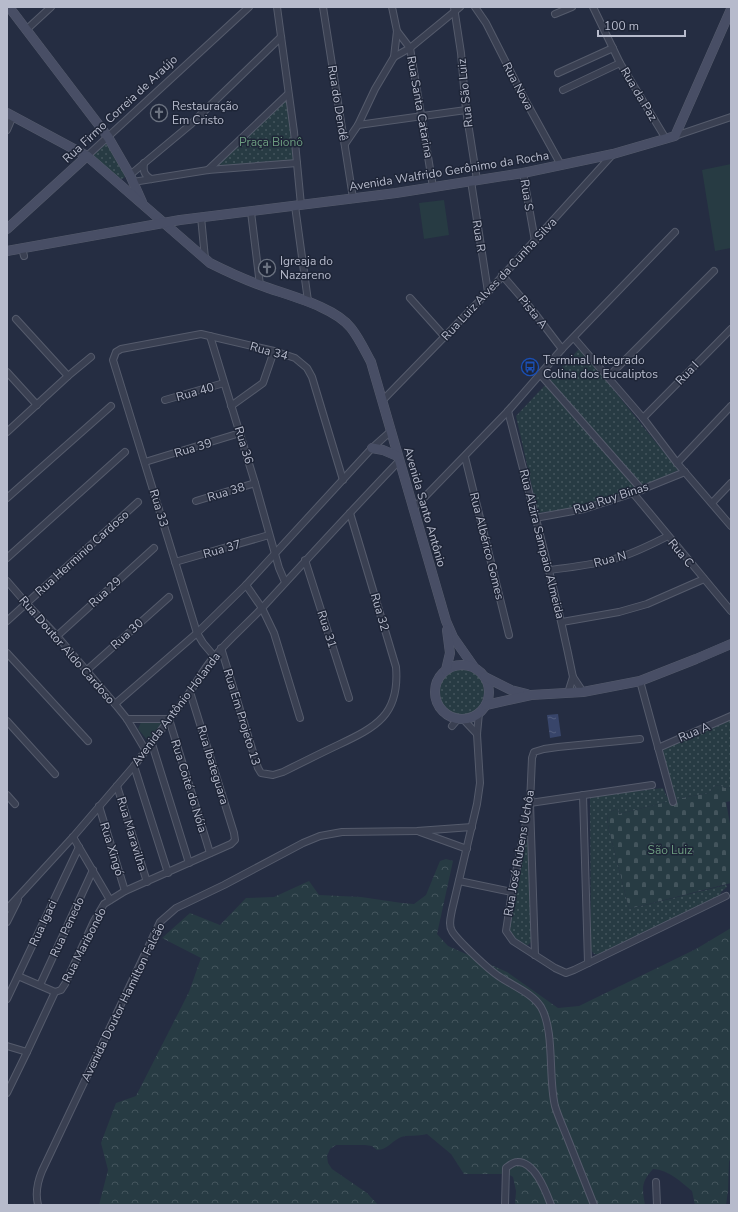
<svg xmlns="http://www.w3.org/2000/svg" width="738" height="1212" font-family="'Nunito Sans',sans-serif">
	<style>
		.grass { fill: #273b43 }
		.forest { fill: url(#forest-crowns) }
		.cemetery { fill: url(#cemetery-stones) }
		.park { fill: url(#park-dots) }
		.water { fill: url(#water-ripples) }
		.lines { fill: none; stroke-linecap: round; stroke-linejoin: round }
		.street-casing { stroke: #555b6c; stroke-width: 8 }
		.secondary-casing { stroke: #555b6c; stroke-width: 10 }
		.street { stroke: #3a4052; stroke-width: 6 }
		.secondary { stroke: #484e65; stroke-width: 9 }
		.labels { text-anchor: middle; stroke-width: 3; stroke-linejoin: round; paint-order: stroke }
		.street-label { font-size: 12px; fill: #b7bbcc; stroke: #1e2537 }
		.poi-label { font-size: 12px; fill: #b7bbcc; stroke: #1e2537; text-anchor: start }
		.park-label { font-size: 12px; fill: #6d9d80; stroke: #1e2537 }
	</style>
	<defs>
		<pattern id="forest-crowns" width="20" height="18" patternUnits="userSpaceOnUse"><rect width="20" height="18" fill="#273b43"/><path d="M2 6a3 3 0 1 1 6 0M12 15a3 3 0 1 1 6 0" fill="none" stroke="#44555d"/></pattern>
		<pattern id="cemetery-stones" width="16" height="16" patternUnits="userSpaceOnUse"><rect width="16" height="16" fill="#273b43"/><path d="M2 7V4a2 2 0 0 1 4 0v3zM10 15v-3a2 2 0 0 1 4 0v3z" fill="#44555d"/></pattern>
		<pattern id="park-dots" width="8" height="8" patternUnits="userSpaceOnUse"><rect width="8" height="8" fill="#273b43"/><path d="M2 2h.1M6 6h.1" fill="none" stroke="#44555d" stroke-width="1.8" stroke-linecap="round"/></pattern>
		<pattern id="water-ripples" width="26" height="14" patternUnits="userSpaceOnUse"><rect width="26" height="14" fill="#38456a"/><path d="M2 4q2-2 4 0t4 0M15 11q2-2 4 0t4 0" fill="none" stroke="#535e7e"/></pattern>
	</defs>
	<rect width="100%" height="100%" fill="#252d42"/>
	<!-- grass -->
	<g class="grass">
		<path d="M731,164v84l-16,3 -13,-81z"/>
		<path d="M444,200l5,35 -25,4 -5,-36z"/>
		<path d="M141,722h22l-15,19 -10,-12z"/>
	</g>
	<!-- forest -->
	<path class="forest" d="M446,859l7,2 -16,73 11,12 59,26 51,36 21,-2 117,-57 35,-21v228l-2,6 -1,29 -2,14h-31l-3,-14c-11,-9 -23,-21 -39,-22 -12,13 -11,19 -8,36h-130l1,-14 -3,-14 -5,-3h-44l-13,-20 -24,-20c-9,3 -20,0 -28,4 -9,5 -11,11 -22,12l-5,-4 -7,-1h-29l-6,4 -3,7 1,7 4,6 35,24 11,12h-279l9,-35 -7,-27 15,-40 20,-7 53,-104 12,-34 -39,-20 28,-25 30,12 26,-27 28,-1 35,-16 10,14 42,2 41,6 12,1 12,-9 14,-34z"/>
	<!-- cemetery -->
	<path class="cemetery" d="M719,785l6,3 4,-1 2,4v10l-5,1 5,27v54l-102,26 -20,-79c-2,-12 -4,-18 9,-21l1,5 51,-13 3,1 3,-3 33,-6 6,-7z"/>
	<!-- park -->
	<g class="park">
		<path d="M287,100l7,60 -83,8z"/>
		<path d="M106,141l20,33 -2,4 -3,1 -31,-23z"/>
		<path d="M580,348l98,122 -23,13 -74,24 -43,6 -22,-97z"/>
		<path d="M460,669c43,4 22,60 -10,42 -6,-3 -10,-10 -11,-17 0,-4 1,-8 1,-12l11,-11z"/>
		<path d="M731,720v71l-2,-4 -4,1 -6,-3 -4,1 -6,7 -33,6 -13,-47 1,-3z"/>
		<path d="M663,788l4,9h2l1,4 -51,13 -1,-5c-13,3 -11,10 -9,21l20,79 97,-24 1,2 -6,5 -1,4 -119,59 -7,-1 -3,-4 -1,-151 2,-3z"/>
		<path d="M529,828l4,112 -5,5h-4l-16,-13z"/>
	</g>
	<!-- water -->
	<path class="water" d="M558,714l3,22 -11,2 -3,-23z"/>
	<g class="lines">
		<!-- street casing -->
		<g class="street-casing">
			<g id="street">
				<path d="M277,7l17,125 7,73"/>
				<path d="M323,7l30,191"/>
				<path d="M392,7l5,24 -3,26"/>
				<path d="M454,7l7,46 5,57 11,70"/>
				<path d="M475,7l11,16 38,75 37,67"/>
				<path d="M593,7l27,56 46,76"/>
				<path d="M555,14l17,-7"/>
				<path d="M26,30l25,-23"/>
				<path d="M397,31l13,17 23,139"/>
				<path d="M558,73l55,-25"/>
				<path d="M563,90l57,-27"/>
				<path d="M358,125l17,-36 19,-32 16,-9 50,-41"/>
				<path d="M7,130l6,-14"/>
				<path d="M675,136l56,-19"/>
				<path d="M345,144l13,-19 108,-15"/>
				<path d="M87,156l162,-149"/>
				<path d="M144,163c-1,8 0,12 7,16"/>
				<path d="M208,170l80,-76"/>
				<path d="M523,173l12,68"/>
				<path d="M130,175l60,-50 91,-88"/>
				<path d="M471,181l17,111"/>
				<path d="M133,182l75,-12 89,-7"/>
				<path d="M295,206l13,95"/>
				<path d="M251,212l9,73"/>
				<path d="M201,217l4,41"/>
				<path d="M22,248l2,8"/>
				<path d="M502,275l31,36 29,38"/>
				<path d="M410,298l35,39"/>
				<path d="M16,319l52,57"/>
				<path d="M210,336l45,147 24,85 6,14"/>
				<path d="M574,338l69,80 34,45 54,63"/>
				<path d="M7,372l30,33"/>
				<path d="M540,374l102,116"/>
				<path d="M608,377l106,-106"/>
				<path d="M165,400l59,-17"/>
				<path d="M383,400l105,-108 125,-138"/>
				<path d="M231,406l32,-23 11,-32"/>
				<path d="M508,411c23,89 47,177 65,266l10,15"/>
				<path d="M643,418l88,-89"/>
				<path d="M7,432l61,-56 23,-19"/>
				<path d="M465,457l44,178"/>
				<path d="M145,462l95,-29"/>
				<path d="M677,463l54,-57"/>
				<path d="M633,493l98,118"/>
				<path d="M7,498l104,-92"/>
				<path d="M196,501l59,-18"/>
				<path d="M712,503l19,-20"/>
				<path d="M413,509l95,-98 54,-62 113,-117"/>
				<path d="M535,518l49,-9 49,-16 52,-21"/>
				<path d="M7,558l118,-106"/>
				<path d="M305,560l44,138"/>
				<path d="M175,562l94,-27"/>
				<path d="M550,570c21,-3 43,-5 64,-11 19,-5 36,-14 54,-23"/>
				<path d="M7,581l19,22 31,33 58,68 12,15 19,32"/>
				<path d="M246,585l16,23 12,25 26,85"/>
				<path d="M7,621l131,-119"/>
				<path d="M562,622l57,-10 28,-8 57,-25"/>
				<path d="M57,636l97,-88"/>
				<path d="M221,648l37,120 3,5 12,2 10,-3c18,-9 36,-18 55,-27 38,-18 62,-30 58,-78l-46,-154"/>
				<path d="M7,653l81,88"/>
				<path d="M214,656l-11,-13 -6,-10 -84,-273 3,-8 5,-3 80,-15 73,17 21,7 12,10 5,9 31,103"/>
				<path d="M86,671l83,-74"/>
				<path d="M640,681l33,121"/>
				<path d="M568,693l5,-16"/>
				<path d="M115,704l82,-71 49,-48 126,-137 19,-17"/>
				<path d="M479,713l-2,21 3,49 -3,21 -25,106c-1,6 -4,15 0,21 5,9 38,40 48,46 13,9 32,16 41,30 14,24 7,71 14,99 3,10 8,21 12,31 9,23 18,45 27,68"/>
				<path d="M127,719h42l41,134"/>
				<path d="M463,719l14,15"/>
				<path d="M7,721l48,53"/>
				<path d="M452,726l6,-7"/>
				<path d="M640,739l-82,8 -14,2 -10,3 -2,6 -2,45 -18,89 -6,39 7,10 42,27 11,5 8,-3 152,-74"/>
				<path d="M152,744l37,119"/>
				<path d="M658,748l73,-32"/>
				<path d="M134,766l34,107"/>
				<path d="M117,786l30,96"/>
				<path d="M7,795l8,9"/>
				<path d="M583,795l5,168"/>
				<path d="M99,806l26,85"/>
				<path d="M420,832l47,17"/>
				<path d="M73,837l37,63"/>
				<path d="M459,881l53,11"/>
				<path d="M7,909l66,-72 61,-71 56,-74c8,-12 14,-24 24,-35 15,-18 33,-33 49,-50 45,-49 90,-98 136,-146"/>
				<path d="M7,922l11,-22"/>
				<path d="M535,955l-5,-152 122,-18"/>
				<path d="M18,976l37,16"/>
				<path d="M40,985l53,-115"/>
				<path d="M7,999l72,-152"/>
				<path d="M7,1046l20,6"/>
				<path d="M7,1093l20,-41 28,-60 6,-2 4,-6 29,-63 10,-17 21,-13 106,-47 4,-4 -1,-7 -44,-141"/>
				<path d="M656,1182l1,23"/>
				<path d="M38,1205c-3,-12 -1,-22 4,-34l118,-249 16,-14 48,-23 79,-42 17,-7 22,-4 75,-1 55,-4"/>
				<path d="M505,1205l1,-37c4,-3 7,-6 11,-6 18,-1 29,30 34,43"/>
			</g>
		</g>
		<!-- secondary casing -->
		<g class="secondary-casing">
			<g id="secondary">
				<path d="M9,7l99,130 22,38 12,27"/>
				<path d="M7,113l80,43 123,107c16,8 33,16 50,22 26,10 74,21 91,43 8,10 14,23 20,34l75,259 7,16 21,30"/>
				<path d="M7,229l80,-73"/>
				<path d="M7,251l173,-31 216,-27 127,-20 90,-19 62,-18 56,-127"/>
				<path d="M372,448l11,2 14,6"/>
				<circle cx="462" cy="692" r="27"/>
				<path d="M446,670l4,-17 -3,-23"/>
				<path d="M485,677l26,13 16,4"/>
				<path d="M486,705l45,-10 52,-3 57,-11 56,-22 35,-15"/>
			</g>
		</g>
		<!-- street -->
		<use href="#street" class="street"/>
		<!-- secondary -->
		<use href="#secondary" class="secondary"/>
	</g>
	<!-- icons -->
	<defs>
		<g id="church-ring" transform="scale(0.9)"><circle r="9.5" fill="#1e2537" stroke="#6b7280" stroke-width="1.5"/><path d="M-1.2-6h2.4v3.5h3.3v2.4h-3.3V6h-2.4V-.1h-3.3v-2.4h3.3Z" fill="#6b7280"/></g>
		<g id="bus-ring" transform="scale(0.9)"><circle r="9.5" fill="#1e2537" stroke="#1a4fb4" stroke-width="1.5"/><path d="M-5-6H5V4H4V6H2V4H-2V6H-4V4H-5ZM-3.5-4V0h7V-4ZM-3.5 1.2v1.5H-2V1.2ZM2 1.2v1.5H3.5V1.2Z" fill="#1a4fb4"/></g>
	</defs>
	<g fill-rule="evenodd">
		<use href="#church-ring" x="159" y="113"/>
		<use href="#church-ring" x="267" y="268"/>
		<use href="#bus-ring" x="530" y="367"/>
	</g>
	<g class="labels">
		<!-- street labels -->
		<g class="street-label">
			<text transform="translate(518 86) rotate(62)" y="4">Rua Nova</text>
			<text transform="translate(465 93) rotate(-96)" y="4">Rua São Luiz</text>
			<text transform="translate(639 94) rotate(59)" y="4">Rua da Paz</text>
			<text transform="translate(338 103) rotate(81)" y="4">Rua do Dendê</text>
			<text transform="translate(420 107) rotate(80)" y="4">Rua Santa Catarina</text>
			<text transform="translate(120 109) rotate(-43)" y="4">Rua Firmo Correia de Araújo</text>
			<text transform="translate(449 171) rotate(-9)" y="4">Avenida Walfrido Gerônimo da Rocha</text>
			<text transform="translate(527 195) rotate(81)" y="4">Rua S</text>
			<text transform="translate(479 236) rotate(81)" y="4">Rua R</text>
			<text transform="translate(499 279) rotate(-47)" y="4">Rua Luiz Alves da Cunha Silva</text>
			<text transform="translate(533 312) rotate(51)" y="4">Pista A</text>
			<text transform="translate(269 351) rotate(15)" y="4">Rua 34</text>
			<text transform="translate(687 373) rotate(-46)" y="4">Rua I</text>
			<text transform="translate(195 392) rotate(-16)" y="4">Rua 40</text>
			<text transform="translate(244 445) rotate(73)" y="4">Rua 36</text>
			<text transform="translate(193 448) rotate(-17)" y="4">Rua 39</text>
			<text transform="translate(226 492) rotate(-17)" y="4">Rua 38</text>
			<text transform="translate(611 498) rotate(-18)" y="4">Rua Ruy Binas</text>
			<text transform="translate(425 507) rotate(74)" y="4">Avenida Santo Antônio</text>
			<text transform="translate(159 508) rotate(73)" y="4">Rua 33</text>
			<text transform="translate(542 544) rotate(76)" y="4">Rua Alzira Sampaio Almeida</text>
			<text transform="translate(487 546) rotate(76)" y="4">Rua Albérico Gomes</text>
			<text transform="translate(222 549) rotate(-16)" y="4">Rua 37</text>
			<text transform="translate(82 553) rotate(-42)" y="4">Rua Herminio Cardoso</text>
			<text transform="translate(681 553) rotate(50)" y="4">Rua C</text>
			<text transform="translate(610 559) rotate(-15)" y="4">Rua N</text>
			<text transform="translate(105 592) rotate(-42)" y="4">Rua 29</text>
			<text transform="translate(380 612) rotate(74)" y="4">Rua 32</text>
			<text transform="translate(327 629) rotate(72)" y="4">Rua 31</text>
			<text transform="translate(127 634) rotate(-42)" y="4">Rua 30</text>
			<text transform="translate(67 650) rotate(49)" y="4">Rua Doutor Aldo Cardoso</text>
			<text transform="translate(176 709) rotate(-53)" y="4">Avenida Antônio Holanda</text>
			<text transform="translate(242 717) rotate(73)" y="4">Rua Em Projeto 13</text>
			<text transform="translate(694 732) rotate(-23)" y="4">Rua A</text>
			<text transform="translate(213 765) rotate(73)" y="4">Rua Ibateguara</text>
			<text transform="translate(189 786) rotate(73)" y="4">Rua Coité do Nóia</text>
			<text transform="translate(132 834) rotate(73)" y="4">Rua Maravilha</text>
			<text transform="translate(112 849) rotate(73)" y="4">Rua Xingó</text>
			<text transform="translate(519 853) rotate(-80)" y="4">Rua José Rubens Uchôa</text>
			<text transform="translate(43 923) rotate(-65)" y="4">Rua Igaci</text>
			<text transform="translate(67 927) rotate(-65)" y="4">Rua Penedo</text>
			<text transform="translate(84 945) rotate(-63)" y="4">Rua Maribondo</text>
			<text transform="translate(123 1002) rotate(-64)" y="4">Avenida Doutor Hamilton Falcão</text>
		</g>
		<!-- poi labels -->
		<g class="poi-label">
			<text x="172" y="110">Restauração<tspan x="172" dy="14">Em Cristo</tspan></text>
			<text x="280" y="265">Igreaja do<tspan x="280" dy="14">Nazareno</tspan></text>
			<text x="543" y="364">Terminal Integrado<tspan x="543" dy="14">Colina dos Eucaliptos</tspan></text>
		</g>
		<!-- park labels -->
		<g class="park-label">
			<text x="271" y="146">Praça Bionô</text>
			<text x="670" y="854">São Luiz</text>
		</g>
	</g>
	<!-- border -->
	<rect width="738" height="1212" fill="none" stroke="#b7bbcc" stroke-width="16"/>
	<!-- scale -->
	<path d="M598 30v6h87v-6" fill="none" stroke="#b7bbcc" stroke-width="2"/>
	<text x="604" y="30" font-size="12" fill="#b7bbcc" stroke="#1e2537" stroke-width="3" paint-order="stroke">100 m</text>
</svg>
